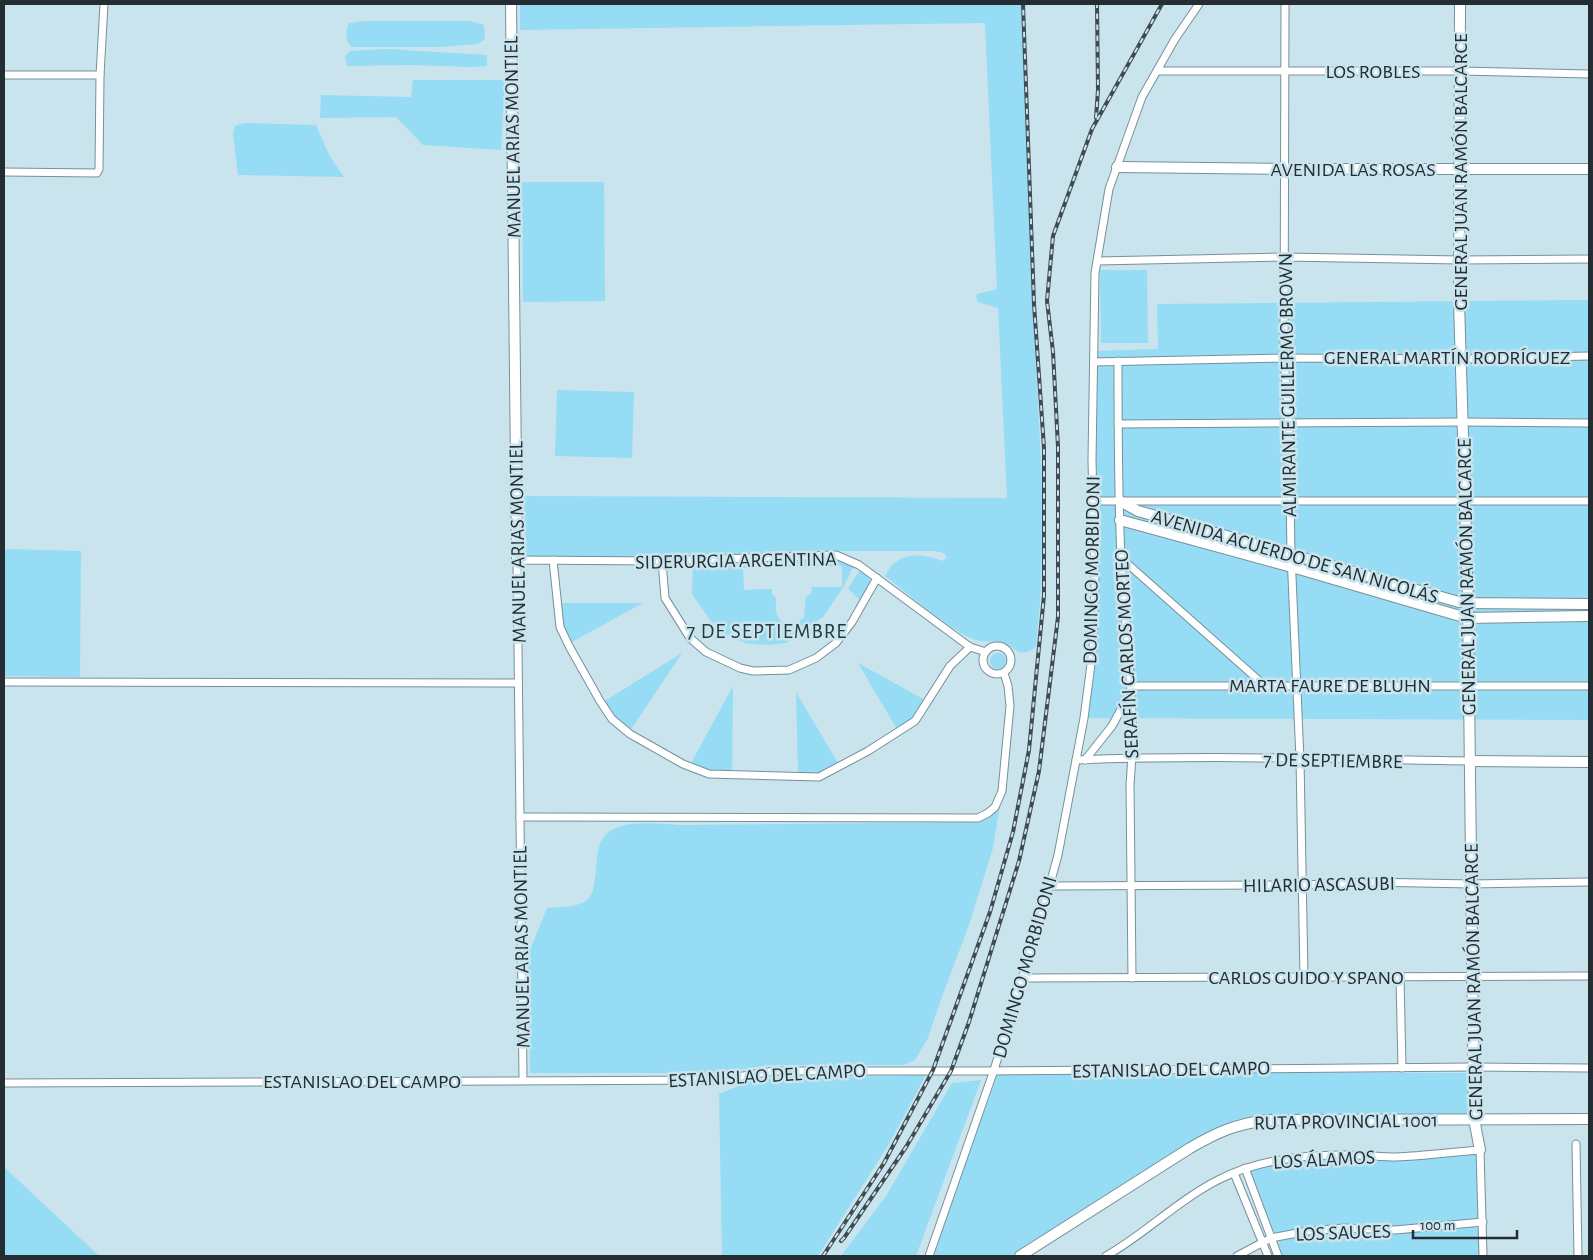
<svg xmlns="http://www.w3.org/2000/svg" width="1593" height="1260" font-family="'Alegreya Sans',sans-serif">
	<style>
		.green { fill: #96dcf4; fill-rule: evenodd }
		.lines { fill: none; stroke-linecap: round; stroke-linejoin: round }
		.street-casing { stroke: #779099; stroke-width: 9 }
		.secondary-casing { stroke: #779099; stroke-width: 12 }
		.street { stroke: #fff; stroke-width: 7 }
		.secondary { stroke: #fff; stroke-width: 10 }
		.rail-casing { stroke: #3f4b50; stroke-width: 4 }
		.rail { stroke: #c9e4ed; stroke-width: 2; stroke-dasharray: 5.5; stroke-linecap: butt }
		.labels { text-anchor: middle; stroke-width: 5; stroke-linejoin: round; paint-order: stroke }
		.street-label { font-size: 20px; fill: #242e32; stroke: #c9e4ed }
		.neighbourhood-label { font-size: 21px; letter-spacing: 1px; fill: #243a41; stroke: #c9e4ed }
	</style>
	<rect width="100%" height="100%" fill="#c9e4ed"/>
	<!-- green -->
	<g class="green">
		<path d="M520,4h501l11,291 11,201 -2,95 -5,56c-18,12 -17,2 -33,-4 -8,-3 -18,0 -27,-3 -28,-10 -66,-45 -91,-64 10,-24 37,-24 57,-15l5,-3 -3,-5 -10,-2h-96l-312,8 -2,-63 483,2 -9,-190 -20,-6 -2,-4 1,-4 20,-5 -12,-266 -465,7z"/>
		<path d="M364,21h107l13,4 1,14 -7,5 -39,3h-88c-6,-7 -6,-16 -2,-24z"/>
		<path d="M387,49l100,6v11l-15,1 -61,-2 -64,1 -2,-10 5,-5z"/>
		<path d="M413,80h92l-4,70 -78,-5 -27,-28 -76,1 1,-23 90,2z"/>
		<path d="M244,123l72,2 13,30 15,22 -106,-2 -5,-41 2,-8z"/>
		<path d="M522,182h82l1,119 -82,1z"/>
		<path d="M1100,270h47l1,73h-47z"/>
		<path d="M1589,300v420l-505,-2 9,-69 1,-298 64,-2 -1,-45z"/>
		<path d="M557,390l77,2 -2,66 -77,-2z"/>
		<path d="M4,549l77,2 -1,126 -76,-1z"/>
		<path d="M831,559l11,2 12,5 -12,23 -19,28 -37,26 -18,2 -23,-2 -13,-6 -10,-5 -12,-12 -18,-26 1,-32zM842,566v21h-30l-1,7 -5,3 -2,20c-7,9 -22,11 -27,-2 -2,-6 -1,-12 -1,-17l-4,-4v-5l-28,1 -1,-22z"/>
		<path d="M860,570l10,9 1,5 -10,16h-2l-11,-12z"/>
		<path d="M559,603h84l-73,40 -7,-17z"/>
		<circle cx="998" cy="661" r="8"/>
		<path d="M682,653l-52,78 -16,-14 -11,-15z"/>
		<path d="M858,663l67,37 -11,19 -17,10z"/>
		<path d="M733,686l-1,88 -23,-1 -19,-8z"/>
		<path d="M796,692l43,73 -21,9 -20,1z"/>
		<path d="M1000,805l-7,43 -24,77 -30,80 -11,33 -13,22 -11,5h-136l-49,8h-189l-2,-118 19,-47c12,-1 32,0 41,-9 5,-4 6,-14 7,-21 2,-10 1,-25 5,-34 10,-28 58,-20 81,-19l299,-3 12,-7z"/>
		<path d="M1215,1072l254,1 -1,42 -197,-1 -33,5 -34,16 -190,121h-82l66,-183z"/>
		<path d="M926,1075l-37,69 -71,112h-96l-3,-162 36,-15z"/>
		<path d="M981,1080l-65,176h-75l45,-60 66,-113z"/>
		<path d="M1473,1153l6,5 1,56 -4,6 -70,6h-41l-86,8 -7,-3 -22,-57 3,-7 25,-4 48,-4 94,-1z"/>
		<path d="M4,1167l95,89h-95z"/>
		<path d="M1475,1226l5,5 1,25h-199l-4,-11 3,-6 16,-4 47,-3 51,2z"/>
	</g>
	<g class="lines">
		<!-- street casing -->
		<g class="street-casing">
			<g id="street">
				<path d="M1285,4l-1,354 5,64 2,132 9,205 4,218"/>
				<path d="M1157,71h304l128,3"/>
				<path d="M4,75h96"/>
				<path d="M4,172l93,1 2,-4 1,-94 4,-71"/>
				<path d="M1098,261l186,-4 176,3 129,-1"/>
				<path d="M1118,361c0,65 0,131 3,197 4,76 16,150 9,226l2,194"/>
				<path d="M1094,362l190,-4 176,1 129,-3"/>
				<path d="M1118,424l345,-2 126,1"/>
				<path d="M1093,501h496"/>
				<path d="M1121,558l143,127"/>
				<path d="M553,560l7,67 9,19 31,55 12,18 18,15 53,30 26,10 110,3 49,-26 47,-30 35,-55 20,-19"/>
				<path d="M662,561l3,37 25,40 16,14 34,16 13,3 36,-1 27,-12 20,-15 16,-21 25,-44"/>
				<circle cx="997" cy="660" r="14"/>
				<path d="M4,682l514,1"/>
				<path d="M1131,686h458"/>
				<path d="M1076,760c131,-5 263,-1 394,1"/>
				<path d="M1085,760l27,-34 19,-35"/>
				<path d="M520,817l458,1 10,-5 7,-6 7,-16 8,-85 -2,-20 -4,-13"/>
				<path d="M1048,886l255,-1 66,-3 102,2 118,-2"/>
				<path d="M1400,977l2,91"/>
				<path d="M1023,978l566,-2"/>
				<path d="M523,1080l-6,-520 145,1 174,-6 23,10 111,82 16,5"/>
				<path d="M4,1083l715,-3 55,-9h208l492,-4 115,1"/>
				<path d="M1576,1144l2,112"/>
				<path d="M1245,1168l33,88"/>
				<path d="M1234,1173l34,83"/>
				<path d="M929,1256l65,-186 46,-150 18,-65 26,-137 9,-69 2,-65 -3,-124 3,-187 14,-84 33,-92 33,-58 24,-35"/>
				<path d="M1106,1256c39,-22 71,-55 112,-76 41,-21 88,-26 133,-25 15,0 30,2 45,2 28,-1 56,-5 84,-7l3,106"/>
				<path d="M1237,1256l34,-18 37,-7 36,-3 51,2 88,-8"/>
			</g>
		</g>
		<!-- secondary casing -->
		<g class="secondary-casing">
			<g id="secondary">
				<path d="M511,4l6,556"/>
				<path d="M1460,4l-1,298 9,301 6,516 6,31"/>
				<path d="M1117,167l167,2h305"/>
				<path d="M1120,501l18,10 321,91 9,1 121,1"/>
				<path d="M1120,520l172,47 168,49 7,2 122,-2"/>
				<path d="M1470,761l119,1"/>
				<path d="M1020,1256l170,-108c28,-16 43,-23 76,-28l323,-1"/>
			</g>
		</g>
		<!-- street -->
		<use href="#street" class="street"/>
		<!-- secondary -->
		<use href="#secondary" class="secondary"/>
		<!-- rail casing -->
		<g class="rail-casing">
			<g id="rail">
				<path d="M1096,118l2,-28 -1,-86"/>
				<path d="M841,1241l3,-3 62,-91 45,-76 18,-49 50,-161 20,-90 19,-154v-170l-5,-95 -6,-51 6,-65 39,-107 70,-125"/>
				<path d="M823,1256l61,-93 49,-93 57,-158 23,-80 16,-82 15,-155v-147l-10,-144 -11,-300"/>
			</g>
		</g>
		<!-- rail -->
		<use href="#rail" class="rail"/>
	</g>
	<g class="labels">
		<!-- street labels -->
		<g class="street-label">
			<text x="1373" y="78">LOS ROBLES</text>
			<text transform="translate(512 137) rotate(-91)" y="7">MANUEL ARIAS MONTIEL</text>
			<text x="1353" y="176">AVENIDA LAS ROSAS</text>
			<text transform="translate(1460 172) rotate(-90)" y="7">GENERAL JUAN RAMÓN BALCARCE</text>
			<text x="1447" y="364">GENERAL MARTÍN RODRÍGUEZ</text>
			<text transform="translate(1287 385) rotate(-91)" y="7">ALMIRANTE GUILLERMO BROWN</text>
			<text transform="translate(517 542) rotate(-91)" y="7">MANUEL ARIAS MONTIEL</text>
			<text transform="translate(1295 556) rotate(16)" y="7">AVENIDA ACUERDO DE SAN NICOLÁS</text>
			<text transform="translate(736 560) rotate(-1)" y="7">SIDERURGIA ARGENTINA</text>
			<text transform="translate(1091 570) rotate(-89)" y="7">DOMINGO MORBIDONI</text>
			<text transform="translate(1466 577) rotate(-91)" y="7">GENERAL JUAN RAMÓN BALCARCE</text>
			<text transform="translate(1126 654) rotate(-93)" y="7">SERAFÍN CARLOS MORTEO</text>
			<text x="1330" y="692">MARTA FAURE DE BLUHN</text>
			<text transform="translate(1333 760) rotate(1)" y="7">7 DE SEPTIEMBRE</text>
			<text transform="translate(1319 884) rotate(-1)" y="7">HILARIO ASCASUBI</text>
			<text transform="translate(521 947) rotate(-91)" y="7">MANUEL ARIAS MONTIEL</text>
			<text transform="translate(1024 967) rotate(-74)" y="7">DOMINGO MORBIDONI</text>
			<text x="1306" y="984">CARLOS GUIDO Y SPANO</text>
			<text transform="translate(1473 982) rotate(-91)" y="7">GENERAL JUAN RAMÓN BALCARCE</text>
			<text transform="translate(1171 1069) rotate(-1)" y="7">ESTANISLAO DEL CAMPO</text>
			<text transform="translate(767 1075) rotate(-3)" y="7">ESTANISLAO DEL CAMPO</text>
			<text x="362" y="1088">ESTANISLAO DEL CAMPO</text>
			<text transform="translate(1346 1121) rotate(-1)" y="7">RUTA PROVINCIAL 1001</text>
			<text transform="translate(1324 1159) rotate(-3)" y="7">LOS ÁLAMOS</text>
			<text transform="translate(1343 1232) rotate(-2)" y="7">LOS SAUCES</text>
		</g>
		<!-- neighbourhood labels -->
		<g class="neighbourhood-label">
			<text x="767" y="638">7 DE SEPTIEMBRE</text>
		</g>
	</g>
	<!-- border -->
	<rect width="1593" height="1260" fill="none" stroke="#242e32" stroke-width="10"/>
	<!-- scale -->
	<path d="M1413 1230v8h104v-8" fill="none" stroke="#242e32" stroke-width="2.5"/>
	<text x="1420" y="1230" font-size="15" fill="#242e32" stroke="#c9e4ed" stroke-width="4" paint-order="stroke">100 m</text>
</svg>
